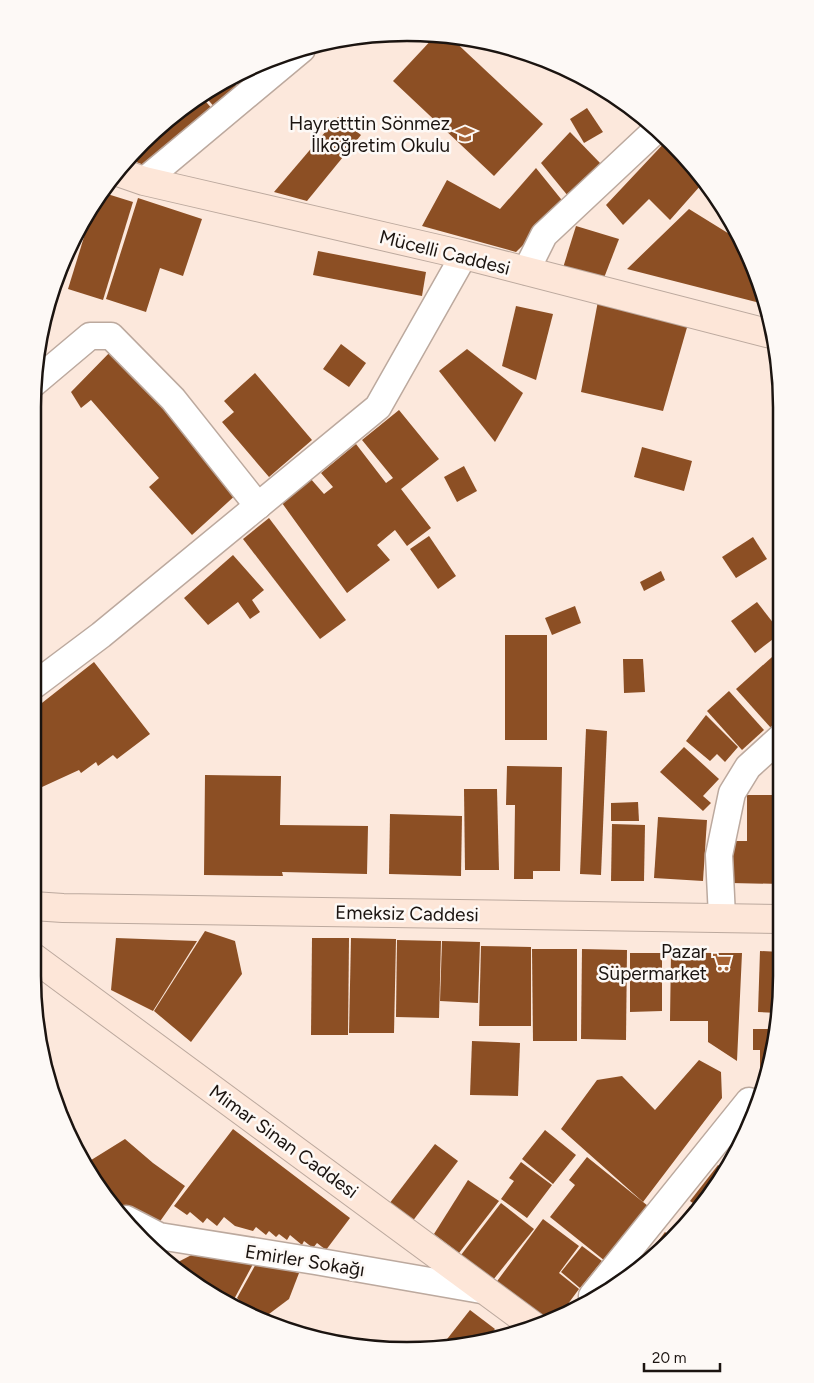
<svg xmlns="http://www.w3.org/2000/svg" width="814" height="1383" font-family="Figtree,sans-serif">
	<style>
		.building { fill: #8c4f24 }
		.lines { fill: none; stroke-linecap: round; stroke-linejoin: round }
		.street-casing { stroke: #bca99e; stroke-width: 29 }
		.secondary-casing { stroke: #bca99e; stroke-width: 30 }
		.street { stroke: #fff; stroke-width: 26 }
		.secondary { stroke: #fde6d8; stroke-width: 28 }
		.labels { text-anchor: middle; stroke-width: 5; stroke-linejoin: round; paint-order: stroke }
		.poi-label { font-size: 19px; fill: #1b1410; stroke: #fdf9f6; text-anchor: end }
		.street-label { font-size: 19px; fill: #1b1410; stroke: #fdf9f6 }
		.rim { fill: none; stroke: #1b1410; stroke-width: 2.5 }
	</style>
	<rect width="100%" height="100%" fill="#fce8dc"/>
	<!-- building -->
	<g class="building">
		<path d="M436,35l14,2 93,87 -49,52 -101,-95z"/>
		<path d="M268,60l3,3 -29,25 -9,-10z"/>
		<path d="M230,79l9,10 -23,20 -13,-15z"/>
		<path d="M200,95l14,16 -63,57 -22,-9 13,-17z"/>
		<path d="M587,108l16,24 -19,11 -14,-24z"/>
		<path d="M338,117l23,18 -54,66 -33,-9z"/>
		<path d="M570,132l32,33 -34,31 -27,-33z"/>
		<path d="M668,139l43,54 -10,-8 -31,35 -21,-21 -26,26 -17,-20z"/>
		<path d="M536,168l29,36 -49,48 -94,-26 25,-46 53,29z"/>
		<path d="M101,192l32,10 -30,98 -35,-11 28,-91z"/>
		<path d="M138,198l64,21 -19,57 -23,-8 -14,44 -40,-13z"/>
		<path d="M689,209l42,26 4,-7 27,59 4,20 -6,-4 -133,-34z"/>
		<path d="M576,226l43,13 -17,44 -40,-12z"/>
		<path d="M71,249l-7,25 -4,-2z"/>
		<path d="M318,251l108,21 -4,24 -109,-21z"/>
		<path d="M598,301l90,23 -25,87 -82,-19z"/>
		<path d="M516,306l37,8 -17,66 -34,-14z"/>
		<path d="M341,344l25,19 -17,24 -26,-18z"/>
		<path d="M114,348l125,144 -47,43 -43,-48 10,-9 -68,-78 -10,8 -10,-16z"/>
		<path d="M467,349l56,44 -28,49 -56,-71z"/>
		<path d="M255,373l57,67 -43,37 -47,-55 12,-10 -10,-11z"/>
		<path d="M399,410l40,49 -38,30 30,39 -24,18 -12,-16 -18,15 13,15 -43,33 -65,-90 28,-25 14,16 9,-7 -12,-14 35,-29 30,39 7,-5 -31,-38z"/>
		<path d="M642,447l50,14 -8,30 -50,-14z"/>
		<path d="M464,466l13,25 -20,11 -13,-25z"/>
		<path d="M269,518l77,102 -26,19 -77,-100z"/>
		<path d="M429,536l27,40 -18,13 -28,-40z"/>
		<path d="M753,537l14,22 -31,19 -14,-21z"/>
		<path d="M233,555l31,35 -12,10 8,12 -10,7 -12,-17 -30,23 -24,-27z"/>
		<path d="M661,571l4,9 -21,11 -4,-9z"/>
		<path d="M757,602l24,31 -26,20 -24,-32z"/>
		<path d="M575,606l6,17 -29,12 -7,-17z"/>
		<path d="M781,608v17l-9,-10z"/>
		<rect x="505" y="635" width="42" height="105"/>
		<path d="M781,649v70l-10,9 -35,-39z"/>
		<path d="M623,659h20l2,33 -21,1z"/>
		<path d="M94,662l56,72 -33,25 -4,-4 -15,11 -2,-4 -15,11 -2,-3 -37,17 -9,-11v-66z"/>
		<path d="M729,691l35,39 -22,20 -35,-39z"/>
		<path d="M706,715l32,32 -13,15 -8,-8 -7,7 -24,-20z"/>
		<path d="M586,729l21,2 -6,144 -21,-1z"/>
		<path d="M684,747l35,32 -16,17 8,7 -8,8 -43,-39z"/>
		<path d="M507,766l55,1 -2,104h-27v8h-19l1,-74h-9z"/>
		<path d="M205,775l76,1 -1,49 88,1 -1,48 -85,-2 1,4 -79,-1z"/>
		<path d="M464,789h33l2,81h-34z"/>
		<path d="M747,795h34v89l-50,-1 1,-42h15z"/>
		<path d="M638,802l1,19h-28v-18z"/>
		<path d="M390,814l72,2 -1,60 -72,-2z"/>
		<path d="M658,817l49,3 -4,61 -49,-3z"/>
		<path d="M612,824l33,1 -1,56h-33z"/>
		<path d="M205,931l30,10 7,33 -51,68 -37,-31z"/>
		<path d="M116,938l81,3 -44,70 -42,-21z"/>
		<path d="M312,938h37l-1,97h-37z"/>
		<path d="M351,938l45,1 -2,94h-45z"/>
		<path d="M397,940l44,1 -2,77 -43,-1z"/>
		<path d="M442,941l38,1 -2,61 -38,-2z"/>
		<path d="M481,946l50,1v79h-52z"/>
		<path d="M532,949h45v92h-44z"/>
		<path d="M582,949l45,1 -1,90 -45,-1z"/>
		<path d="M760,951l21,1v49l-3,12 -20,-1z"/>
		<path d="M630,953h32v58l-32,1z"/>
		<path d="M671,953h71l-5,108 -29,-19v-21h-38z"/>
		<path d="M753,1029h22l-11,56h-4v-35h-7z"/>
		<path d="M472,1041l48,2 -2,53 -48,-1z"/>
		<path d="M699,1060l22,12 1,26 -79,104 -82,-73 36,-49 25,-4 33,34z"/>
		<path d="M233,1129l117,89 -24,32 -9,-7 -4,5 -9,-7 -2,4 -12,-10 -3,5 -8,-6 -3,3 -7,-6 -3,4 -10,-8 -3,4 -18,-5 -11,-9 -7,9 -10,-8 -4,5 -13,-11 -3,3 -13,-9z"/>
		<path d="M545,1130l31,25 -23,29 -31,-25z"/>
		<path d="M125,1139l28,24 32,23 -29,41 -32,-22 -2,3 -15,-9 -19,-37z"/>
		<path d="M435,1144l23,17 -46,61 -23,-18z"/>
		<path d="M587,1157l61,49 -43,55 -55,-44 25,-32 -6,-5z"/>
		<path d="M521,1162l31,23 -25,33 -26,-19 13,-18 -5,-3z"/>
		<path d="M718,1165l7,5 -6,14 -22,22 -7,-5z"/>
		<path d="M468,1180l31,21 -40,52 -25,-19z"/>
		<path d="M501,1203l33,26 -41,51 -32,-25z"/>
		<path d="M690,1206l5,3 -21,23 -2,-1z"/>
		<path d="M543,1219l36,27 -20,27 20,16 -17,23 -16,9 -51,-37z"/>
		<path d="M665,1232l5,4 -31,33 -1,-1z"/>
		<path d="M582,1246l20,15 -22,27 -19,-16z"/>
		<path d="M203,1249l50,15 -21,39 -33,-16 -20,-19 -1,-6z"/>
		<path d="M257,1262l42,11 -10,26 -24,18 -17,-8 -11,-11z"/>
		<path d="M470,1310l25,19 -8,10 -47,9z"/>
		<path d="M497,1330l7,5 -14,3z"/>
	</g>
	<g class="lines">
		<!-- street casing -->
		<g class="street-casing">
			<g id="street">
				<path d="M144,181l158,-132"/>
				<path d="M526,271l18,-36 112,-105"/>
				<path d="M33,384l57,-48h21l62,63 85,107"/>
				<path d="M33,686l68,-51 277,-228 86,-152"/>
				<path d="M722,917l-3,-62 13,-62 16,-26 33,-30"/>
				<path d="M126,1219l33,17 156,25 172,30"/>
				<path d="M592,1296l157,-195 9,3"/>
			</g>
		</g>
		<!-- secondary casing -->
		<g class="secondary-casing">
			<g id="secondary">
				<path d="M118,172l26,9 320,74 307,79"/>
				<path d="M33,906l30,2 718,11"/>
				<path d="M33,957l502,370"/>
			</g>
		</g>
		<!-- street -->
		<use href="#street" class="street"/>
		<!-- secondary -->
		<use href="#secondary" class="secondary"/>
	</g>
	<!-- icons -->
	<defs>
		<g id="school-bare" transform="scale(1.5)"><path d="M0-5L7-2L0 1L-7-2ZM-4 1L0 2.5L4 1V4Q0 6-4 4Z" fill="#a66233" stroke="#fdf9f6" stroke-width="2.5" paint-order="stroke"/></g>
		<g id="supermarket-bare" transform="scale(1.5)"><path d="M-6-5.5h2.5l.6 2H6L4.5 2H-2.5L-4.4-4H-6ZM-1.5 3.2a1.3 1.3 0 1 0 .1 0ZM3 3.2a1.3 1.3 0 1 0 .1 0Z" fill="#a66233" stroke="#fdf9f6" stroke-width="2.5" paint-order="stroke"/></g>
	</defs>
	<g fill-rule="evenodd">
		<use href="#school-bare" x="465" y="134"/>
		<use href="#supermarket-bare" x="722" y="962"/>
	</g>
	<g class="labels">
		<!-- poi labels -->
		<g class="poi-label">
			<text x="450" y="130">Hayretttin Sönmez<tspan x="450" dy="22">İlköğretim Okulu</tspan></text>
			<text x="707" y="958">Pazar<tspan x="707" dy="22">Süpermarket</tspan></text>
		</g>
		<!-- street labels -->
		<g class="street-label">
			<text transform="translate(445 252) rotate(14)" y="7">Mücelli Caddesi</text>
			<text transform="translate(407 913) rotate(1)" y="7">Emeksiz Caddesi</text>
			<text transform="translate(284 1141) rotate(36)" y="7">Mimar Sinan Caddesi</text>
			<text transform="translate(305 1260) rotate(9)" y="7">Emirler Sokağı</text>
		</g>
	</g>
	<!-- crop -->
	<path d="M0 0H814V1383H0ZM407 41H407A366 366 0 0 1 773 407V976A366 366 0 0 1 407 1342H407A366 366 0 0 1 41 976V407A366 366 0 0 1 407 41Z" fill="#fdf9f6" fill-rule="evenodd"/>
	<path class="rim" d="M407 41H407A366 366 0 0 1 773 407V976A366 366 0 0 1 407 1342H407A366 366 0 0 1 41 976V407A366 366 0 0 1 407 41Z"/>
	<!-- scale -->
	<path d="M644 1363v8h76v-8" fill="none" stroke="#1b1410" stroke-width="2.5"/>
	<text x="652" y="1363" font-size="15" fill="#1b1410" stroke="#fdf9f6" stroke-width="4" paint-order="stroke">20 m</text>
</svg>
